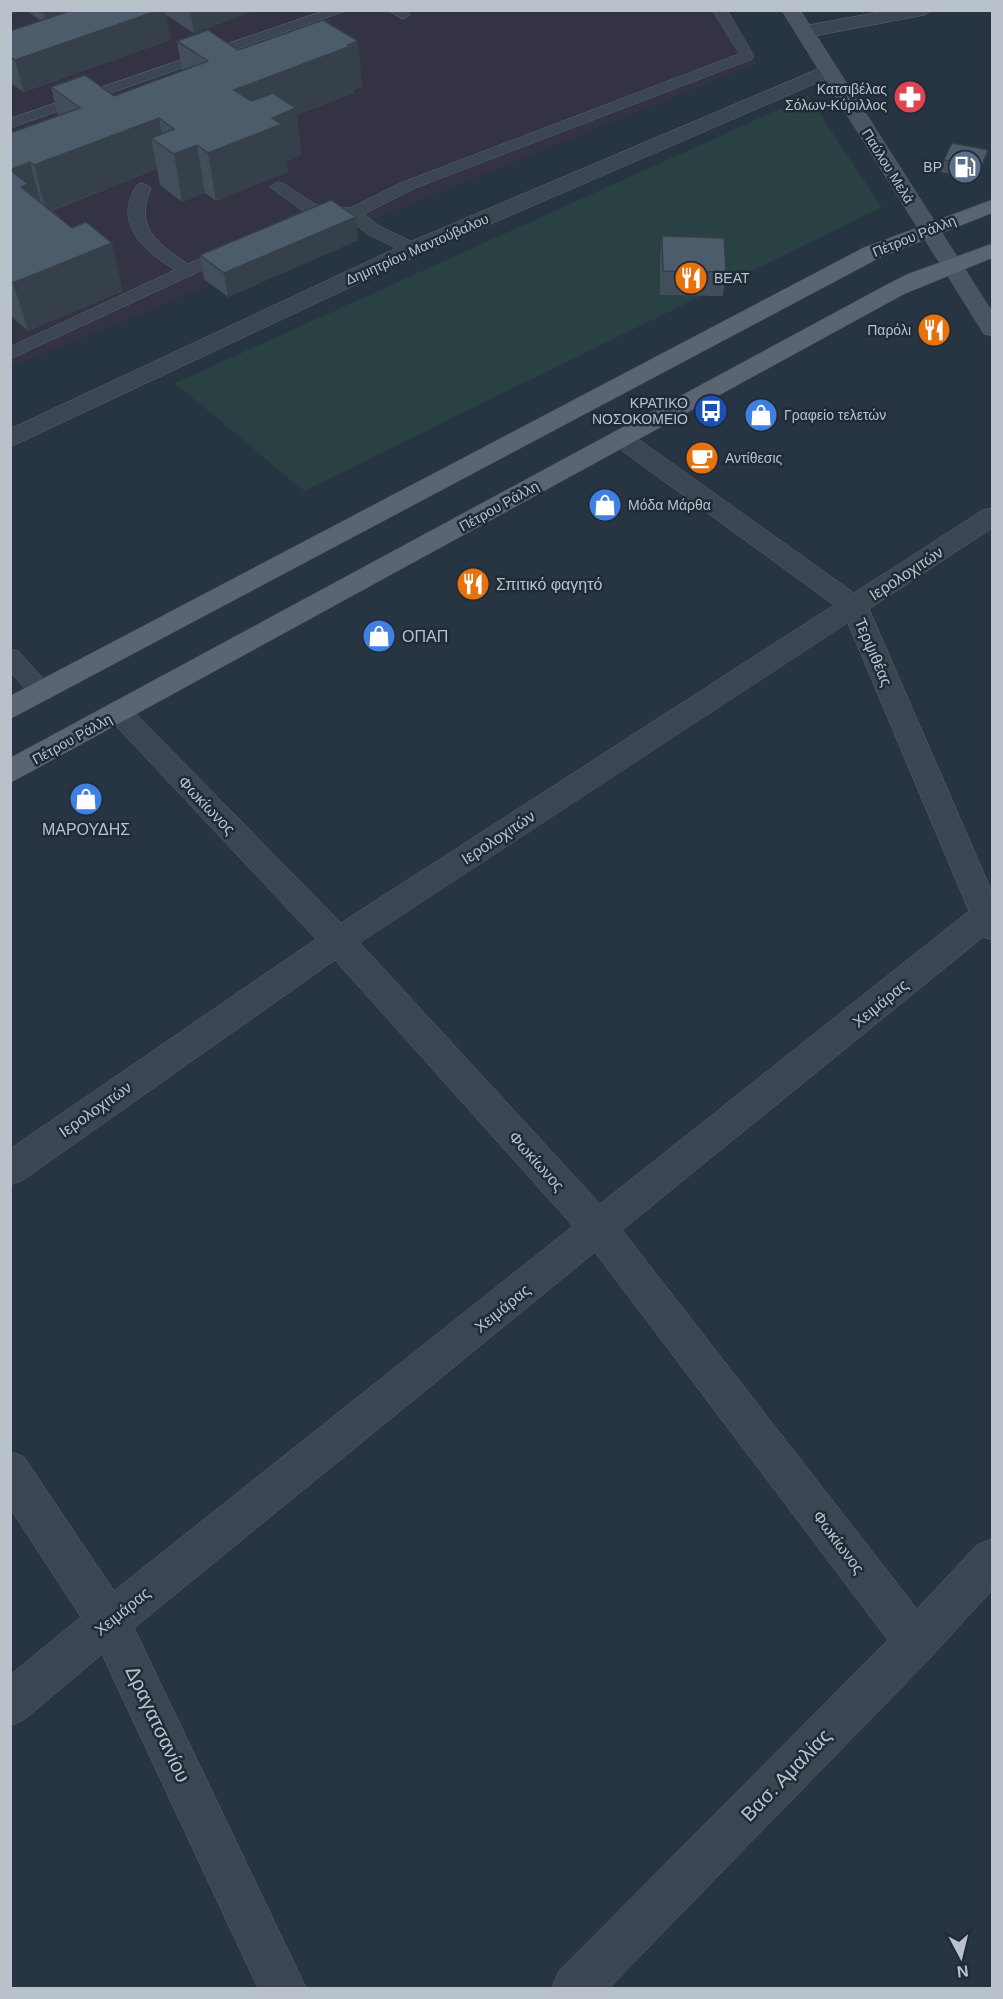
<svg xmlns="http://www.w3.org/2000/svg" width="1003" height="1999" font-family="Helvetica,sans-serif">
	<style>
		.medical { fill: #343343 }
		.green { fill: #294143 }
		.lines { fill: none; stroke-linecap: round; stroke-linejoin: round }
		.lane-casing { stroke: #5a646f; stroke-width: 1 }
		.street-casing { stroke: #5a646f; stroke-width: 1 }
		.secondary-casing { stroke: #5a646f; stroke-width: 1 }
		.primary-casing { stroke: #454f5b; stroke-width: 1 }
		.lane { fill: #3c4652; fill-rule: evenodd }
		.street { fill: #3c4652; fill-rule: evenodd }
		.secondary { fill: #4a5564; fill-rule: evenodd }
		.primary { fill: #5a6571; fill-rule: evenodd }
		.wall { fill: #424f5b }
		.shaded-wall { fill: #36404a }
		.building { fill: #4d5c6a; stroke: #36404a; stroke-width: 1.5 }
		.labels { text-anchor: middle; stroke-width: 5; stroke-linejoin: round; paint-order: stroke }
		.far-poi-label { font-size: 14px; fill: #b9c1cb; stroke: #202b37; text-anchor: end }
		.far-street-label { font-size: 14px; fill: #b9c1cb; stroke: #202b37 }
		.street-label { font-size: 16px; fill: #b9c1cb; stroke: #202b37 }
		.poi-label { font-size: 16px; fill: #b9c1cb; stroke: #202b37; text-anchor: start }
		.near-street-label { font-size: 20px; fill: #b9c1cb; stroke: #202b37 }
	</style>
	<rect width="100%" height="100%" fill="#273442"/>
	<!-- medical -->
	<path class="medical" d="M11,11h717l29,52 -746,304z"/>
	<!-- green -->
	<path class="green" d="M808,96l74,111 -578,284 -129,-108z"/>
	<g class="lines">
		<!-- lane casing -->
		<g class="lane-casing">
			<g id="lane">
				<path d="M326,10h22l-338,118v-9z"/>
				<path d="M388,10h18l4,5 -7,4z"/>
				<path d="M713,10h14l27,46 -2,3 -337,129 -51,26 15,12 40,19 2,4 -2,4h-12l-40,-19 -19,-16 -42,-5 -36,-26 8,-5 6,2 32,21 34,3 53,-26 336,-128z"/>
				<path d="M143,183l8,5c-17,39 6,56 37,76l45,-20 8,5 -2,4 -229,106v-12l165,-77c-32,-20 -63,-47 -38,-85z"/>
				<path d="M10,649l8,2 32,35 3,6 -3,6c-18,5 -29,-15 -40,-27z"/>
			</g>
		</g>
		<!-- street casing -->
		<g class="street-casing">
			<g id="street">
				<path d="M891,10h42l-9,5 -120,23 -9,-6 9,-6z"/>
				<path d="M828,65l7,2 3,4 -3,4 -414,179 -411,193v-18l395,-185z"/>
				<path d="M622,431l9,3 223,159 129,-83 9,-2v20l-123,81 123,283v48l-9,-3 -361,293 295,379 60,-64 15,-6v51l-61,67 -322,331h-57l7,-17 329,-331 -293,-388 -461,376 172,360h-48l-156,-334 -77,65 -15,7v-51l71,-58 -71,-109v-57l14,6 90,134 459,-365 -238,-266 -312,220 -13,5v-36l306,-210 -212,-226 4,-7 10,-3 10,3 213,217 493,-318 -221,-161 -3,-5 3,-5zM848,623l121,288 -369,293 -240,-261z"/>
			</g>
		</g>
		<!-- secondary casing -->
		<g class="secondary-casing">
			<path id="secondary" d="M782,10h18l192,302v24l-8,-2 -3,-5z"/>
		</g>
		<!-- primary casing -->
		<g class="primary-casing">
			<g id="primary">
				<path d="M992,200v13l-113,45 -869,461v-23l853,-448z"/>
				<path d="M992,244v14l-88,36 -894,489v-25l878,-474 20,-10z"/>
			</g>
		</g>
		<!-- lane -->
		<use href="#lane" class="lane"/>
		<!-- street -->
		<use href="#street" class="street"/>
		<!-- secondary -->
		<use href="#secondary" class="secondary"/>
		<!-- primary -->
		<use href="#primary" class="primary"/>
	</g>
	<!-- wall -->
	<g class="wall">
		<path d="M29,10h227l-62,23 -28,-18 4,25 -146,52 -14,-9v-52l31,-10 -11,-8z"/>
		<path d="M177,41l61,9 120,-9 4,46 -8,3v3l-57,22 4,40 -15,6 2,11 -72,29 -11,-8 -23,9 -22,-17 -3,-16 -106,42 72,80 -95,40 -18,-16v-182l48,-17 -7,-29 63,9 68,-25z"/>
		<path d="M944,160l40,2 -7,17 -36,-7z"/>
		<path d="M662,236l64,36 -3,24 -63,-1v-35z"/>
		<path d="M358,240l-130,57 -24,-18 -4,-24z"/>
	</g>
	<!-- shaded-wall -->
	<g class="shaded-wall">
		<path d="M10,10h11l-11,6z"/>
		<path d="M51,10h38l-42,15 -3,-12z"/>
		<path d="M160,10h5l5,30 -146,52 -9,-32z"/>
		<path d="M190,10h66l-62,23z"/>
		<path d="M358,41l4,46 -8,3v3l-57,22 4,40 -15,6 2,11 -72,29 -8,-48 26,-63z"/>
		<path d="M159,118l5,29 -13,-9 6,31 -111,43 -12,-47z"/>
		<path d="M197,145l8,48 -23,9 -8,-48z"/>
		<path d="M988,150l-4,12 -7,17 4,-12z"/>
		<path d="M30,162l13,48 -2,22 -31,-62z"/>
		<path d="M356,217l2,23 -130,57 -4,-24z"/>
		<path d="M112,243l11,48 -95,40 -15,-48z"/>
	</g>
	<!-- building -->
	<g class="building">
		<path d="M40,10h11l-7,3z"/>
		<path d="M72,10h88l-145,50 -5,-3v-26z"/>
		<path d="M323,20l35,21 -10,4 3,1 -117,44 17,11 22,-8 23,15 -24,10 10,6 -74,29 -11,-8 -23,9 -23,-16 23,-9 -15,-11 -125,47 -4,-3 -20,8v-37l70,-25 -29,-21 34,-12 29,21 94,-35 -31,-20 31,-11 30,20z"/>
		<path d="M952,143l36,7 -7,17 -37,-7z"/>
		<path d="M10,170l18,14 -7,3 51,41 14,-6 26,21 -99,40 -3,-3z"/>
		<path d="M331,200l25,17 -132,56 -24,-18z"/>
		<path d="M662,236l62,2 2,34 -63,-1z"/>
	</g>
	<!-- icons -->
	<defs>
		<g id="pharmacy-disc" transform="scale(1.725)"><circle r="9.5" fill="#e0444e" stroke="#202b37"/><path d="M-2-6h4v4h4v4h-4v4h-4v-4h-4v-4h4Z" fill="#fff"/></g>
		<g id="fuel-disc" transform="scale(1.725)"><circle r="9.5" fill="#5c6f8a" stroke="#202b37"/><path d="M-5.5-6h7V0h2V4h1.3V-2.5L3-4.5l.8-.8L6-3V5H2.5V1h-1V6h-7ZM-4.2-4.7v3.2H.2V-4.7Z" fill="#fff"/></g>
		<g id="restaurant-disc" transform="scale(1.725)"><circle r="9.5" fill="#e8710a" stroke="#202b37"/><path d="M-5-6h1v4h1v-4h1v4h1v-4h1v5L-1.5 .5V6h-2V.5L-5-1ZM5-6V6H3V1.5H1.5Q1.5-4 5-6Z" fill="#fff"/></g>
		<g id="bus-disc" transform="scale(1.725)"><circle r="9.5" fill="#1a4fb4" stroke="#202b37"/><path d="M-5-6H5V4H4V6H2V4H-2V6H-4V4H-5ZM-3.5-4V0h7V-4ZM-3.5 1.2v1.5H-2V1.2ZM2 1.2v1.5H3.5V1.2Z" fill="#fff"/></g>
		<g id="shop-disc" transform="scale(1.725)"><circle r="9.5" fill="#3f7fe0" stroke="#202b37"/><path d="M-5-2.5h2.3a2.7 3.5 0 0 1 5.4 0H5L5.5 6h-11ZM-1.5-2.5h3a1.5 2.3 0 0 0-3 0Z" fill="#fff"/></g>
		<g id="cafe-disc" transform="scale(1.725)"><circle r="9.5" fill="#e8710a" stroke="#202b37"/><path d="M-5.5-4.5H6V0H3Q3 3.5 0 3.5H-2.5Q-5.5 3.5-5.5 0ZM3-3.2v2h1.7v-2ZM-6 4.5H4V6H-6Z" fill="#fff"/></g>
	</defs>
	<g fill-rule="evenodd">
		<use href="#pharmacy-disc" x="910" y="97"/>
		<use href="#fuel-disc" x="965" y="167"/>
		<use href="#restaurant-disc" x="691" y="278"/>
		<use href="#restaurant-disc" x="934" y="330"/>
		<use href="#bus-disc" x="711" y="411"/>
		<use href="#shop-disc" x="761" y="415"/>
		<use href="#cafe-disc" x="702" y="458"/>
		<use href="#shop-disc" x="605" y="505"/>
		<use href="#restaurant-disc" x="473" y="584"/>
		<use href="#shop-disc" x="379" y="636"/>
		<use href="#shop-disc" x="86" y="799"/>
	</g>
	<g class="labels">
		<!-- far-poi labels -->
		<g class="far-poi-label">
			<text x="887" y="94">Κατσιβέλας<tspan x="887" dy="16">Σόλων-Κύριλλος</tspan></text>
			<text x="942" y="172">BP</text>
			<text x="714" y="283" text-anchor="start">ΒΕΑΤ</text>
			<text x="911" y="335">Παρόλι</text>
			<text x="688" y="408">ΚΡΑΤΙΚΟ<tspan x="688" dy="16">ΝΟΣΟΚΟΜΕΙΟ</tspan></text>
			<text x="784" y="420" text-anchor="start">Γραφείο τελετών</text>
			<text x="725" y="463" text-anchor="start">Αντίθεσις</text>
			<text x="628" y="510" text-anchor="start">Μόδα Μάρθα</text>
		</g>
		<!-- far-street labels -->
		<g class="far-street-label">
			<text transform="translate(888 166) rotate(58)" y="5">Παύλου Μελά</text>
			<text transform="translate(914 236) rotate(-22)" y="5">Πέτρου Ράλλη</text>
			<text transform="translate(417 249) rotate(-24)" y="5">Δημητρίου Μαντούβαλου</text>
			<text transform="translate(499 506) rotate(-29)" y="5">Πέτρου Ράλλη</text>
			<text transform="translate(72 739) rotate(-29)" y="5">Πέτρου Ράλλη</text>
		</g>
		<!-- street labels -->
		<g class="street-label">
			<text transform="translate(906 573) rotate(-33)" y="6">Ιερολοχιτών</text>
			<text transform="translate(874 652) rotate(67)" y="6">Τερψιθέας</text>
			<text transform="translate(207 805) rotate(46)" y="6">Φωκίωνος</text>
			<text transform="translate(498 837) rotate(-33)" y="6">Ιερολοχιτών</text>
			<text transform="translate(880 1003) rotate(-39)" y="6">Χειμάρας</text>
			<text transform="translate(95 1109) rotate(-35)" y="6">Ιερολοχιτών</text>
			<text transform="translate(537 1161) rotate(48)" y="6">Φωκίωνος</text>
			<text transform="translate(502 1308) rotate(-39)" y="6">Χειμάρας</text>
			<text transform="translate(839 1542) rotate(53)" y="6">Φωκίωνος</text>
			<text transform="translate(122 1611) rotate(-39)" y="6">Χειμάρας</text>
		</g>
		<!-- poi labels -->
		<g class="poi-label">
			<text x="496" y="590">Σπιτικό φαγητό</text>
			<text x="402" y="642">ΟΠΑΠ</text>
			<text x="86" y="835" text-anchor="middle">ΜΑΡΟΥΔΗΣ</text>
		</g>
		<!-- near-street labels -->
		<g class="near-street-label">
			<text transform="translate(158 1724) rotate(65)" y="7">Δραγατσανίου</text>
			<text transform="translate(786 1775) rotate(-46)" y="7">Βασ. Αμαλίας</text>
		</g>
	</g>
	<!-- border -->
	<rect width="1003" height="1999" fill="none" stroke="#b9c1cb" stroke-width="24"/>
	<!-- north arrow -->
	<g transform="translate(961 1957) rotate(173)" stroke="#202b37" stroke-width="4.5" paint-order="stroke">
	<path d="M0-4.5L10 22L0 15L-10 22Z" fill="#b9c1cb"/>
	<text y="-9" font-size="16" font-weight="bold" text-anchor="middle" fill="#b9c1cb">N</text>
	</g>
</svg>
